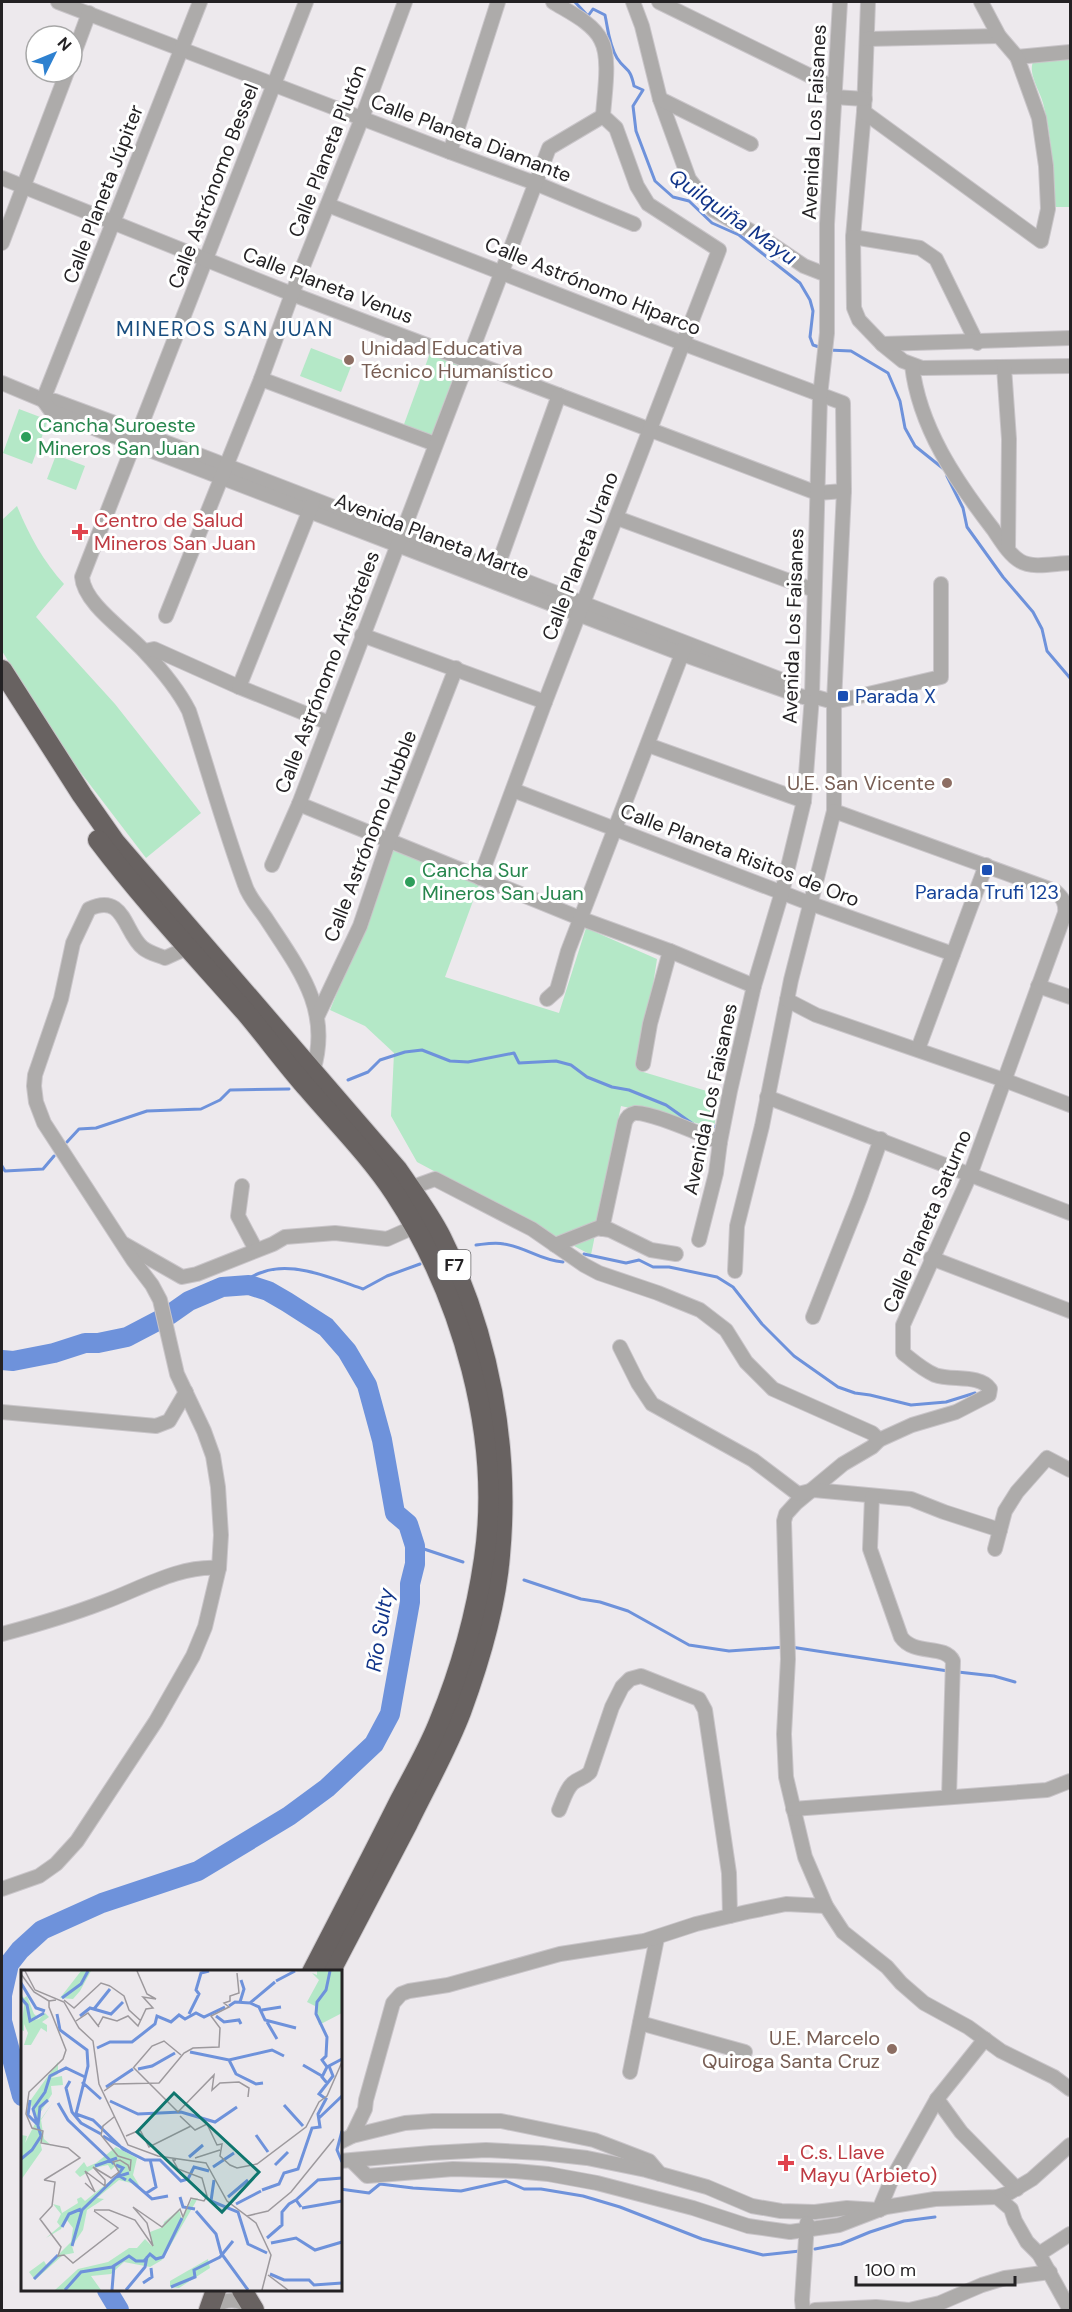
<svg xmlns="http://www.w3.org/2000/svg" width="1072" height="2312" font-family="'DM Sans',sans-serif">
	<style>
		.green { fill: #b4e8c7 }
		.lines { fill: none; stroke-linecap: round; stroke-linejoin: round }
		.stream { stroke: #6e92db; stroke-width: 3 }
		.river { stroke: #6e92db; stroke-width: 20 }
		.minor-casing { stroke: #c9c5c9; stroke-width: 16 }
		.highway-casing { stroke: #c9c5c9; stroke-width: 22 }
		.minor { stroke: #adabaa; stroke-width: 14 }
		.highway { stroke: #686261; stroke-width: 20 }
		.education-dot { fill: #8d6e63; stroke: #fff; stroke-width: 2 }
		.leisure-dot { fill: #2e9e5b; stroke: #fff; stroke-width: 2 }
		.health-dot { fill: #e0444e; stroke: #fff; stroke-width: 2 }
		.transit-dot { fill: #1a4fb4; stroke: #fff; stroke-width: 2 }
		.labels { text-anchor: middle; stroke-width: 6; stroke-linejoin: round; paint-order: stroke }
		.shield { fill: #fff; stroke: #666466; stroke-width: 1.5 }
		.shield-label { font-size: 18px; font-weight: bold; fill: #242224 }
		.street-label { font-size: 20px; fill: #242224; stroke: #fff }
		.education-label { font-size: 20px; fill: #785e54; stroke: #fff; text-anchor: end }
		.leisure-label { font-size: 20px; fill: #27864d; stroke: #fff; text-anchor: start }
		.health-label { font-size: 20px; fill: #be3a42; stroke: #fff; text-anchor: start }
		.transit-label { font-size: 20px; fill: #164399; stroke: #fff; text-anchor: start }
		.water-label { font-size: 21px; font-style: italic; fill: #123589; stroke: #fff }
		.neighbourhood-label { font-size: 21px; letter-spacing: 1.5px; fill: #184d7f; stroke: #fff }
		.inset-river { fill: none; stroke: #6e92db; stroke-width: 3 }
		.inset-road { fill: none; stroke: #9d999d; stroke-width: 1.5 }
		.view { fill: #0f766e; fill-opacity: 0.15; stroke: #0f766e; stroke-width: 3 }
		.inset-edge { fill: none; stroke: #242224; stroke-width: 3 }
	</style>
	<rect width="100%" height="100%" fill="#ede9ed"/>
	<!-- green -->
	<g class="green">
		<path d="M1070,58v149h-16c-1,-35 -2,-71 -11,-104 -3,-12 -15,-29 -10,-41z"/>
		<path d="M311,348l41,16 -11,28 -41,-16z"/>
		<path d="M430,353l29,9 -28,75 -28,-10z"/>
		<path d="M19,409l29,11 -16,44 -29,-11z"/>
		<path d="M56,455l29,11 -9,24 -29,-11z"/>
		<path d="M17,506c12,29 26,55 47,78l-28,33 79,87 86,109 -55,45 -84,-110 -60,-97v-131z"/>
		<path d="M391,850l89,32 -35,95 114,36 27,-85 71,31 -17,112 80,24 -6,32 -93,-21 -30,149 -174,-93 -26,-46 3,-63 -29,-27 -35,-16 33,-81z"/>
	</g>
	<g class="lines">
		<!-- stream -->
		<g class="stream">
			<path d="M575,2l13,14 5,-7 12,6c3,14 4,30 12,43 9,14 13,8 17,28l9,4 -10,16 3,25 19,50 18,16 16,4 23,22 27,12 61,48 10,17 3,11 -3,26 3,8 9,3"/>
			<path d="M828,350l23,1 37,22 12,28 5,27 10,18 30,24"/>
			<path d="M947,476l16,32 4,19 36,50 30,35 9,17 5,22 23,27"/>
			<path d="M348,1080l20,-8 12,-12 25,-8 17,-2 28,11 18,1 46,-9 5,10 37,-2 15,4 16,12 25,10 17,3 37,15 27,19"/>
			<path d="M701,1128l16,-2"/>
			<path d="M67,1142l12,-13 17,-1 51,-17 54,-2 19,-9 10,-10 59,-1"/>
			<path d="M2,1166l3,5 38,-2 11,-13"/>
			<path d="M476,1245c9,-1 19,-3 28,-1 22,3 35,16 59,18"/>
			<path d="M584,1254l42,9 13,-3 14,7h16l48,10 16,10 29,37 32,32 44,31 17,6 15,2 41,10 35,-3 29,-9"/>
			<path d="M233,1287c10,-5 19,-12 30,-15 31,-11 71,7 100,17l24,-13 33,-12"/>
			<path d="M415,1546l48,16"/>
			<path d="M524,1580l57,19 19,3 28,9 61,34 40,6 56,-4"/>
			<path d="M791,1647l157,24"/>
			<path d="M958,1672l36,4 21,6"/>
			<path d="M2,1956l7,8"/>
			<path d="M340,2189l29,4 11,-9 33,4 48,3 45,-10 18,8h17l42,7 37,11 82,32 61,16 37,-4"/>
			<path d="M815,2249l26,-5 29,-12 34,-11 31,-4"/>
		</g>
		<!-- river -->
		<g class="river">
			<path d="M2,1360l11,1 41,-8 31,-10h13l29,-6 42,-22 20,-14 33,-14 27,-2 19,6 19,11 39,25 21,24 20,34 15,55 13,73 13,11 7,22v18l-5,20v18l-20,112 -16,30 -47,44 -38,28 -91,55 -96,32 -60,27 -22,20 -11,14 -7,31v26l20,75"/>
			<path d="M107,2290l12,20"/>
		</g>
		<!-- minor casing -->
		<g class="minor-casing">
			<g id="minor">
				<path d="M58,2l392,150 85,31 99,41"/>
				<path d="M306,2l-224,575c2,27 44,54 62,74 17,18 34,38 45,60 19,58 35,117 56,174 4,13 15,24 22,35 32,49 65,90 46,151"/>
				<path d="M633,2l9,24 18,73 29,80 24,31 45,25 46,31 23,9"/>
				<path d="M659,2l176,86"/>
				<path d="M868,2l-4,110 -11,125 1,71 5,12 23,24 21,17 19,7 148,-2"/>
				<path d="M867,39l132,-3"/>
				<path d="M1017,57l53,-5"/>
				<path d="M72,59l17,-46"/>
				<path d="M834,97l31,2"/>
				<path d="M660,99l91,45"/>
				<path d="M864,112l177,129 7,-32 -2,-43 -7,-48 -22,-61 -18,-21 -18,-34"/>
				<path d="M450,152l48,-150"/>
				<path d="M2,178l290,116 525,199 27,-2"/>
				<path d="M328,205l354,138 161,60 1,88 -10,211v109l-43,169 -29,146 -25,100 -2,45"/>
				<path d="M853,237l67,11 16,11 41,84"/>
				<path d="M2,243l65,-171"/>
				<path d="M882,344l188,-6"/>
				<path d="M912,365c7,62 44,116 81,164 7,10 16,26 27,32 13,8 36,2 50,2"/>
				<path d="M1004,367l5,72 -1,110"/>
				<path d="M261,379l174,65"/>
				<path d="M2,383l41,17 12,1 84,31 643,248"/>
				<path d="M43,400l8,11 83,33 548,210 121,43 9,-1 22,6 107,-25v-93"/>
				<path d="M43,400l157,-398"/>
				<path d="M617,518l197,72"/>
				<path d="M496,571l63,-176"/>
				<path d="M166,616l95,-237 31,-85 70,-176 43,-116"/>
				<path d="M362,635l183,67"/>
				<path d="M145,651l9,-2 85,38 90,36"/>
				<path d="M239,687l74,-185"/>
				<path d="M648,745l156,56"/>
				<path d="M513,790l296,113 144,51"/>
				<path d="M299,804l283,115 88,32 84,35"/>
				<path d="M834,811l221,80c8,7 11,12 10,22l-95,262 -67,150v28c10,8 20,17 32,22 16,6 45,-1 55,14l-1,6 -33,17 -44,13 -33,15 -7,7 -29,17 -47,39 -10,11 -2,7 4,138 -4,75 2,43 19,80 21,49 17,26 44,35 14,16 23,20 44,24 33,24 53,26 16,12"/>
				<path d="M272,865l27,-61 250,-656 54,-32"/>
				<path d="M480,878l65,-176 174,-452 -71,-46 -11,-18 -21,-58 -13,-12c1,-20 8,-58 -2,-76 -8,-17 -32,-28 -48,-38"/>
				<path d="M1038,986l32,11"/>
				<path d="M547,999l10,-9 11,-39 117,-305"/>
				<path d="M787,1000l29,15 188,65 66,25"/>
				<path d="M318,1015l42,-89 29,-86 67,-172"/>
				<path d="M918,1049l68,-184"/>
				<path d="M643,1064l7,-40 20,-73"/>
				<path d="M767,1097l303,116"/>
				<path d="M242,1186l-4,30 18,34"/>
				<path d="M410,1188l25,-9 97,50 52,36 15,8 59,20 42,17 26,20 20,32 27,27 99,44 7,7"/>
				<path d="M602,1229l23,-107c2,-5 5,-8 10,-9 17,-1 67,22 85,29"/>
				<path d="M699,1240l17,-67 4,-31 10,-51 24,-105 28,-94 22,-91 8,-105 8,-300 7,-63v-109l13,-222"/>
				<path d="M124,1244l58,33 15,-3 76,-30 12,-7 50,-4 52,6 27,-12"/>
				<path d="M555,1245l43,-17 12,2 41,20 25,4"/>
				<path d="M931,1258l139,53"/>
				<path d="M813,1317l47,-119 21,-59"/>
				<path d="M620,1347l18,36 14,21 101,56 45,34 16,-4 97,9 33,13 56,18"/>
				<path d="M2,1412l154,14 13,-5 17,-29"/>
				<path d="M872,1497l-2,52 31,88c13,19 44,7 52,24l-4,136"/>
				<path d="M995,1549l10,-38 12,-19 30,-34 23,12"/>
				<path d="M2,1634c34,-9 68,-19 102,-32 36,-13 75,-37 115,-34"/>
				<path d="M793,1809l254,-19 23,-9"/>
				<path d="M559,1810c4,-9 7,-21 14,-27 6,-5 12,-5 17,-11l22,-65 10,-20 8,-8 11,-3 58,23 6,11 24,163 1,43"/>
				<path d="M2,1889l37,-13 17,-12 21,-23 79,-120 37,-65 12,-29 14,-59 2,-33 -3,-48 -5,-31 -9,-25 -27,-57 -17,-74 -8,-15 -19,-25 -89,-137 -8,-21 -2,-16 1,-11 26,-76 12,-56 16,-34c36,-17 35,24 54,39 6,5 15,7 22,10l22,-10"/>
				<path d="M640,2023l105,29"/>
				<path d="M630,2072l27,-134"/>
				<path d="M937,2099l24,33 56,57"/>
				<path d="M352,2136l13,-27 1,-9 27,-97 8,-9 8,-3 39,-6 112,-31 84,-13 52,-17 51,-12 39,-8 40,2"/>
				<path d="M340,2142l12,-6 53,-13 28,-2h68l93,19 55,21 11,13"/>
				<path d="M340,2161l91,-8 55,-3 56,3 45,5 59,12 61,17 45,19 29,5 34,1 32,-4 32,2 12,-29 46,-82 48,-60"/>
				<path d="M352,2161l15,15 86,-7 62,2 33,3 49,9 96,25 55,18 42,6 49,-7 47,-18 49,-8 62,-2 12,-4 23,-14 38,-34"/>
				<path d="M997,2197l14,12 4,12 12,21 12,12 31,56"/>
				<path d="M1039,2254l31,-20"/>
				<path d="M211,2310c12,-13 29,-12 42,-1"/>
				<path d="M803,2310l-1,-10 5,-77"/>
				<path d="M815,2310l61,-3 33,3 31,-7 42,-18 23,-7 45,-6"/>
			</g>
		</g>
		<!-- highway casing -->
		<g class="highway-casing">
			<g id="highway">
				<path d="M2,670l80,125 33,47 282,327c15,22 32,44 44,68 48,97 69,210 59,318 -4,52 -21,108 -39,157 -15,39 -35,74 -53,111 -26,49 -52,99 -78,149"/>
				<path d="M98,840c46,61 98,116 148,173 21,25 40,51 62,76 29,34 62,67 87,105 67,102 107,243 89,365 -8,55 -24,112 -45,163 -11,28 -27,55 -41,82 -28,56 -57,112 -86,168"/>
				<path d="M242,2290l12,20"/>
				<path d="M209,2310l7,-20"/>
			</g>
		</g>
		<!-- minor -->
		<use href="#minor" class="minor"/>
		<!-- highway -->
		<use href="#highway" class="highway"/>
	</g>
	<!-- markers -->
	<g class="education-dot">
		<circle cx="349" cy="360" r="6"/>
		<circle cx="947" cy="783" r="6"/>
		<circle cx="892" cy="2049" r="6"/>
	</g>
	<g class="leisure-dot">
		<circle cx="26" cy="437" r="6"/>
		<circle cx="410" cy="882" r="6"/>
	</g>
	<g class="health-dot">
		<path d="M77 523h6v6h6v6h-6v6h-6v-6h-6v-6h6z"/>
		<path d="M783 2154h6v6h6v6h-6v6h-6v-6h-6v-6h6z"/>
	</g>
	<g class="transit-dot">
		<rect x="837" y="690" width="12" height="12" rx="3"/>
		<rect x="981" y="864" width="12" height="12" rx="3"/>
	</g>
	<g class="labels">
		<!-- shield labels -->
		<rect class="shield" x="437.5" y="1250" width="33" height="30" rx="4.5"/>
		<g class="shield-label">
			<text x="454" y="1271">F7</text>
		</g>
		<!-- street labels -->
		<g class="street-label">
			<text transform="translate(814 122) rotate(-87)" y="7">Avenida Los Faisanes</text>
			<text transform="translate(471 138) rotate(21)" y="7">Calle Planeta Diamante</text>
			<text transform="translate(327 151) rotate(-69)" y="7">Calle Planeta Plutón</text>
			<text transform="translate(213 186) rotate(-69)" y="7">Calle Astrónomo Bessel</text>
			<text transform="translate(103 194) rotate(-69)" y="7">Calle Planeta Júpiter</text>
			<text transform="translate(328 285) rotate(21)" y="7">Calle Planeta Venus</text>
			<text transform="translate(593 286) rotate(22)" y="7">Calle Astrónomo Hiparco</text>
			<text transform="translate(432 536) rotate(21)" y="7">Avenida Planeta Marte</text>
			<text transform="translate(580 556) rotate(-69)" y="7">Calle Planeta Urano</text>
			<text transform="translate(793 626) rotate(-88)" y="7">Avenida Los Faisanes</text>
			<text transform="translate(327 672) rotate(-69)" y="7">Calle Astrónomo Aristóteles</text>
			<text transform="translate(370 836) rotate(-69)" y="7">Calle Astrónomo Hubble</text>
			<text transform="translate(740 855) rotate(21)" y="7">Calle Planeta Risitos de Oro</text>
			<text transform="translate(710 1099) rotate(-78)" y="7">Avenida Los Faisanes</text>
			<text transform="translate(927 1221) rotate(-67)" y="7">Calle Planeta Saturno</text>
		</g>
		<!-- education labels -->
		<g class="education-label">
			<text x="361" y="355" text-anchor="start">Unidad Educativa<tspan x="361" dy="23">Técnico Humanístico</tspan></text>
			<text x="935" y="790">U.E. San Vicente</text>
			<text x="880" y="2045">U.E. Marcelo<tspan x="880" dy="23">Quiroga Santa Cruz</tspan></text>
		</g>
		<!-- leisure labels -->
		<g class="leisure-label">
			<text x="38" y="432">Cancha Suroeste<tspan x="38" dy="23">Mineros San Juan</tspan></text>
			<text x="422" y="877">Cancha Sur<tspan x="422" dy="23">Mineros San Juan</tspan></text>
		</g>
		<!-- health labels -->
		<g class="health-label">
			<text x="94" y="527">Centro de Salud<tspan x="94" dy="23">Mineros San Juan</tspan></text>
			<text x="800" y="2159">C.s. Llave<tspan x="800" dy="23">Mayu (Arbieto)</tspan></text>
		</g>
		<!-- transit labels -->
		<g class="transit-label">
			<text x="855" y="703">Parada X</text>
			<text x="987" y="899" text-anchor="middle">Parada Trufi 123</text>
		</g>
		<!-- water labels -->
		<g class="water-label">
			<text transform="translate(733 217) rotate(35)" y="7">Quilquiña Mayu</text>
			<text transform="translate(380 1630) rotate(-81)" y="7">Río Sulty</text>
		</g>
		<!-- neighbourhood labels -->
		<g class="neighbourhood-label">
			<text x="225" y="336">MINEROS SAN JUAN</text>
		</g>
	</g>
	<!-- overview -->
	<g transform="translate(21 1970)">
		<rect width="321" height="321" fill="#ede9ed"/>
		<path d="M60,1h10l-11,20 -7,8 -13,-1zM296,1h25v42l-23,12 -4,-19 -8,-4 12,-22 -7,-7 5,2zM0,23l3,5 3,-2 7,18 5,4 -10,3 10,-2 6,-6 4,4 -7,5 5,3v7l-6,-4 -10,17h-7l4,-12 -4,-9v7l-3,-1 3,-25 -3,-6 4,2 -4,-3zM37,92v12l-7,4 11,-2 1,9 -12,1 1,8 -12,19 1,6 12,-17 -12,18 3,19 8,7 -12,-5 2,9 -21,30v-45l6,1 -2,7 11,-21 -6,-21zM95,177l21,11 -4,17 6,10 -20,-5 -22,18 7,1 -17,11 -4,20 -11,16 2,7 -11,2 -28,25 -6,-8 15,-11 3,5 24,-24 2,-14 -7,-9 -5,10 -15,9 14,-12 -3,-4 4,-8 -8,-10 7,2 2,7 16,-10 -1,-4 4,-2 4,4 25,-20 10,-9 -5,-6 -4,4 -3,-5 -14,3 -14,9 -5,-5 9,-10 3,5 9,-4zM177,228l-36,62 -12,7 -26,-5 -13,12 -20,2 10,14h-46l23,-21 30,-7 21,-14h8l8,-9 7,7 -2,-14 13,-5 1,-5 15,-12 3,9 10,-20zM187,289l2,9 -31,20 -9,-1v-6z" fill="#b4e8c7"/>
		<path class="inset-river" d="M255,11l19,-10M0,13l15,25 9,3M0,28l6,7 3,16 14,-8M41,28l19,-14 7,-13M219,32l4,-13 -3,-9M229,33l9,4 6,13 31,8M208,36l6,-4 15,1 25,-21M73,39l16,-20M241,40l19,-3M36,44l3,16 27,20 1,16 -12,48 17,6 30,29 22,11h15l21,21 7,-2 6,-12 15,4M168,44l10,-20 -3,-4 5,-17 8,-2M59,46l10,-8 21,6 12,-12M195,46l8,6 15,-2 2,4M246,52l10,17M76,78l13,-6h22l23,-18 2,-8 14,6 8,-7 6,4 11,-6 8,4 21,-10M169,82l39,8 43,-10 12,6M208,90l7,14 20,10 7,-1M282,95l19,11M117,99l14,-3 23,-13M49,111l-4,7 6,24 9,11 20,11M61,112l19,17M306,113l-5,-6 5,-10 -5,-7 4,-4 1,-19 -11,-23 1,-12 9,-12 4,-19M85,117l27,-18M9,130l-2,15 10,10 2,-18 8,-7M89,131l28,13 43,-2 34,10 22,-15M37,133l10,17 46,44M263,135l19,21M298,148l23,-22M321,161l-5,19 5,12M235,165l12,17M82,166l28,17M168,187l14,-12M0,189l11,-9 9,-14 -8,-27 12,-17 5,-16 16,-8 19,9M95,195l7,3 -5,7 8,5M254,195l13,-13M74,196l22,-8M192,197l21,-14M108,209l23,20 16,-3M193,210l-3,21 27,11 10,32 19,9M241,220l17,-6 5,-11 14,-4 14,-41 8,-1 -2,-13 8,-15 -7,-5 14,-18 -4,-10 13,-7M124,224l11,-7 -6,-28M159,227l3,10 12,2M207,227l20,-17M275,230l22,-20 24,-2M215,234l25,-13M281,238l40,-7M175,241l20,23 5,19 27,37M41,257l7,-13 12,-5M246,268l15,-13v-13l7,-8 7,-4 5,7M250,273l25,-5 19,12 27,-8M51,276l10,-36 34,-33 13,-4M249,304l14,6h25l5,5 28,-2M13,309l24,-24M122,313l9,-6 -1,-9M150,317l24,-10 -1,-7 26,-13 13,-16M44,320l16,-18 31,-5 17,-11 7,5h8l6,-7 6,5 7,-2 19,-39M91,320l2,-25M105,320l19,-23 2,-10"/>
		<path class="inset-road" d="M4,1l10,19 29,12 15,26 14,13 6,43 29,61 30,11 48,7 21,38 29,22 15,32 -9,35M0,4l13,18 15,9M89,16l14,10 5,14 12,11M43,30l10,8 27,-25 9,3M55,51l12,-8 11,14M77,56l5,-9 14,4 11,-5 10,10 8,-17 7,-1 -10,-11 13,2 -9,-5 -10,-23M112,97l45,45 36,-37 -2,15 8,-7 19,-1 10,6 -1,9M113,97l18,-21 12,-5 17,14M83,121l10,-7 45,-1 25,-30 9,-5 26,-1 1,-19 -9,-12 18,-9 -5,-4 6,-2v-5l9,-3 -2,-20M159,146l15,14 12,-6 10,21 5,-1 -2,12 10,9 7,3 20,-4 49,-37 13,-25 8,-6 15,-34M105,166l14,-6 9,17 42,-21M174,188l25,-8M23,210l36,-22 -12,-10 -27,-5 2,-12 -11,-3 -6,-14 3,-22 34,-33 3,-9 -17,-43v-6l7,-1M23,210l11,2 -3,24 -12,13 21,28 -3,9 6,-1 9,8 45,-35 -24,-17M64,213l10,9 -10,-21 20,15v-6l-12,-13 18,11 8,-6 -6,-10 7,-2 8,5 2,6 1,-11 -13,-4 -17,-21 2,-9 11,-9M73,240h15l26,10 18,26 -6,-23 -14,-16 29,20 18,-18 3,8 8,-19 13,3 3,-5 -5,-18 -24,-9 -5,-9h3M226,246l21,-5 23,-19 43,-53M247,305l20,15"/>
		<path class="view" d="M153,123l85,79 -37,40 -85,-80z"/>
		<rect width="321" height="321" class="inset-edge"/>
	</g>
	<!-- border -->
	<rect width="1072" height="2312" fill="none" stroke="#242224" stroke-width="6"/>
	<!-- north arrow -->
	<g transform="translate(54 54) rotate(47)"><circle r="28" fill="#ffffff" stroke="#a7a7a7" stroke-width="1.5"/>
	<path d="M0-4.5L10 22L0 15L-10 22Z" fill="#2e81d0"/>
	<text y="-9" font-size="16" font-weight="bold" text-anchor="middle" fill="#242224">N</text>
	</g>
	<!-- scale -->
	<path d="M856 2276v9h159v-9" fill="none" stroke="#242224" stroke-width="3"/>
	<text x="865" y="2276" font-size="18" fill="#242224" stroke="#ffffff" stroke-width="4.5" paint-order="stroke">100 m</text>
</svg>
